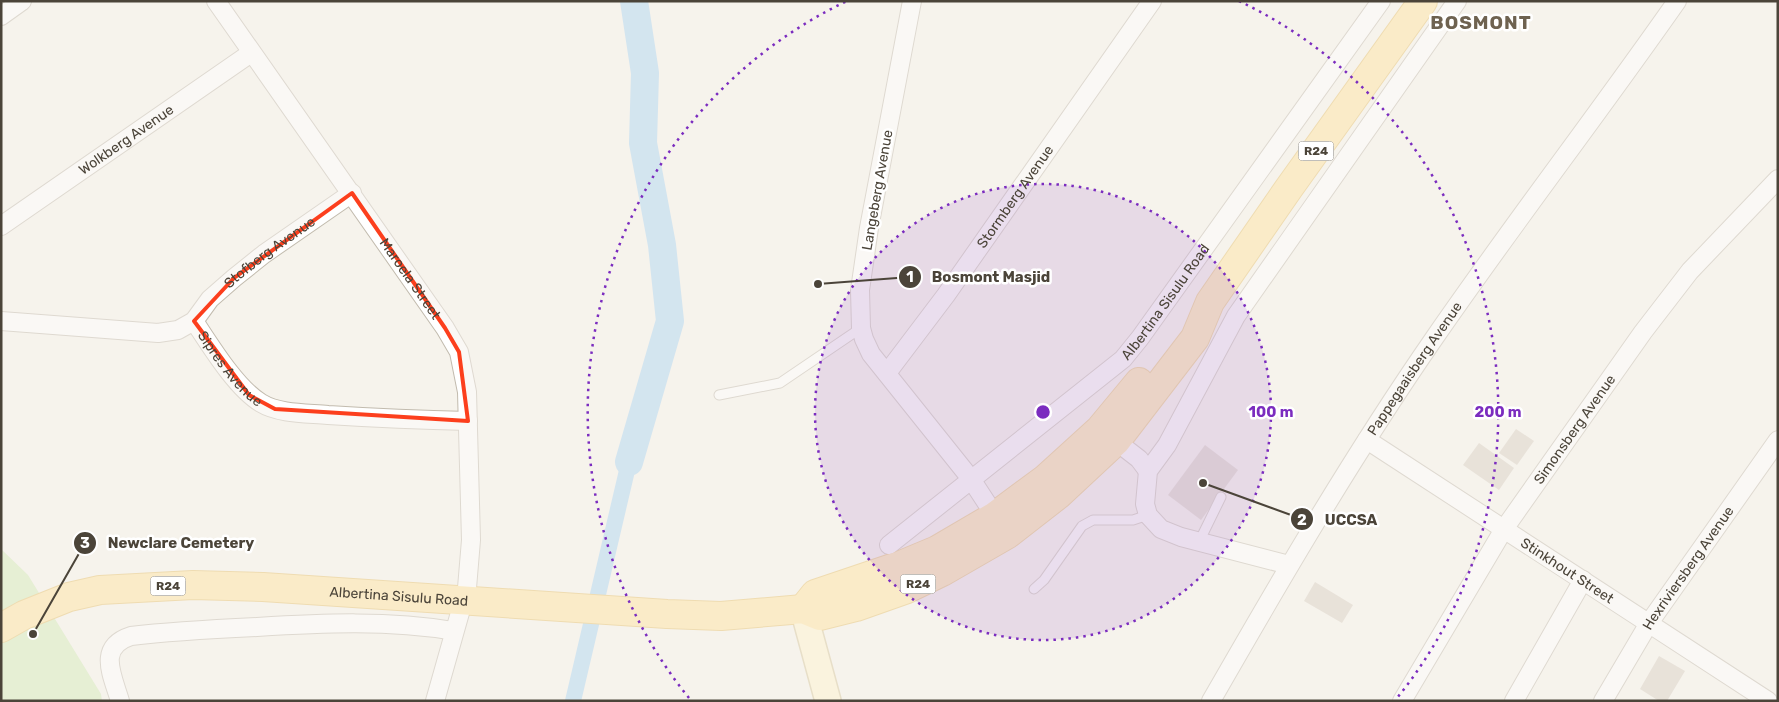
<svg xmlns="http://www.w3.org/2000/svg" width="1779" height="702" font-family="Rubik,sans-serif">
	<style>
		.green { fill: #d2eab5 }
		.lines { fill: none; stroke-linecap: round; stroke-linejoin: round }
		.canal { stroke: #a9d4f2; stroke-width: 16 }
		.river { stroke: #a9d4f2; stroke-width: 28 }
		.building { fill: #d8cfc1 }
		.lane-casing { stroke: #c2bbae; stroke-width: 11 }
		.street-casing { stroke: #c2bbae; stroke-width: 20 }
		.secondary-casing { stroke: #d6c79b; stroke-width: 28 }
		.primary-casing { stroke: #e6c16a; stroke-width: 30 }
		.lane { stroke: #fff; stroke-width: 9 }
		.street { stroke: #fff; stroke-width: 18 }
		.secondary { stroke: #fff3cd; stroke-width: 25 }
		.primary { stroke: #ffe39c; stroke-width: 28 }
		.marked { fill: none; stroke: #fc3f1d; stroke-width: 4; stroke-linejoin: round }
		.ring { fill: none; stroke: #7b2cbf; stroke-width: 2.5; stroke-dasharray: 2.5 5 }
		.labels { text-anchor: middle; stroke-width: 5; stroke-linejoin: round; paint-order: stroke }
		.shield { fill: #fff; stroke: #817c74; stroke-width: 1 }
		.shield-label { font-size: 12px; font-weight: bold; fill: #4b4439 }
		.street-label { font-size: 14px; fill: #4b4439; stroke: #fff }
		.district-label { font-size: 19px; font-weight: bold; letter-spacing: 1px; fill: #6e6250; stroke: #fff }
		.centre { fill: #7b2cbf; stroke: #fff; stroke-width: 2.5 }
		.ring-label { font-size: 15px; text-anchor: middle; font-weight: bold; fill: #7b2cbf; stroke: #fff; stroke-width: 5; stroke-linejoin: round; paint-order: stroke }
		.leader { fill: none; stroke: #4b4439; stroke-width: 2 }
		.callout-dot { fill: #4b4439; stroke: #fff; stroke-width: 2 }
		.mark-label { font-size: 15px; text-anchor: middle; font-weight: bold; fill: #fff }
		.callout-label { font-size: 15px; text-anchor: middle; font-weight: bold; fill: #4b4439; stroke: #fff; stroke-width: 5; stroke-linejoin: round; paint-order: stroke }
	</style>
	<rect width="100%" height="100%" fill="#f6f3ec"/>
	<!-- green -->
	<path class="green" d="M1,549l27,26 73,119 1,7h-101z"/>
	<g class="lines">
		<!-- canal -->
		<path class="canal" d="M573,701l56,-239"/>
		<!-- river -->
		<path class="river" d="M629,462l41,-141 -8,-76 -19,-102 2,-70 -11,-72"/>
	</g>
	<!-- building -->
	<g class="building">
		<path d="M1516,429l18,12 -17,24 -18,-12z"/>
		<path d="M1479,443l35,25 -15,22 -36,-25z"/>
		<path d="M1205,445l33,25 -37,50 -33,-25z"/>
		<path d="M1315,582l38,23 -11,18 -38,-22z"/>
		<path d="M1659,656l26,15 -18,30h-8l-19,-12z"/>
	</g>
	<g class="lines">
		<!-- lane casing -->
		<g class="lane-casing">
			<g id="lane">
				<path d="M719,395l61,-12 81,-55"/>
				<path d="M1199,542l22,-45"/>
				<path d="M1034,589l10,-9 38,-54 11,-6h40l15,-5"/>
			</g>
		</g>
		<!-- street casing -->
		<g class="street-casing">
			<g id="street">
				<path id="s1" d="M216,1l229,327 14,24 8,40 4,148 -4,48 -32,113"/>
				<path d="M912,1l-43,227 -9,62 1,38 3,11 7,15 100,125 30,46"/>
				<path d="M1,16l21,-15"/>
				<path id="s2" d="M1,226l250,-173"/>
				<path id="s3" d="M1,321l157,12 20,-3 16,-9 16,-22 24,-21 30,-24 88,-61"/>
				<path id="s4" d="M194,321c16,24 42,67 67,82 18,11 46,10 67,12 47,3 93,5 140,6"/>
				<path id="s5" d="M887,373l59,-78 206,-294"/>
				<path d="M1108,435l31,24 9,12"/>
				<path id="s6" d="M1367,440l401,261"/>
				<path id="s7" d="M889,545l234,-186 17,-21 241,-337"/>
				<path d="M1289,565l-108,-28 -20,-8 -13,-14 -3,-11 3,-33 19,-26 69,-129 221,-315"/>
				<path d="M120,701c-8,-27 -23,-54 11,-65 42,-5 84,-7 126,-9 66,-4 132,-7 197,4"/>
				<path id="s8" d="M1211,701c71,-124 143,-247 224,-364 78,-113 163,-223 242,-336"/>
				<path id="s9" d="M1402,701l102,-172 139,-197 47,-61 88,-92"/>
				<path d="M1514,701l69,-121"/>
				<path id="s10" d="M1603,701l46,-78 129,-183"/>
			</g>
		</g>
		<!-- secondary casing -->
		<g class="secondary-casing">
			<path id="secondary" d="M803,609l25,92"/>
		</g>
		<!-- primary casing -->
		<g class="primary-casing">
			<g id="primary">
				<path d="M803,609l12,-15 86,-29 36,-15 58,-34 50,-37 55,-50 39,-47"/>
				<path id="s11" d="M1,628l23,-13 45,-18 31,-7 93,-5 70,2 404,27 54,2 82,-7 17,7 36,-9 51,-18 35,-17 66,-38 50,-39 58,-54 79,-103 15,-36 79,-114 134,-187"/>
			</g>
		</g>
		<!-- lane -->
		<use href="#lane" class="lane"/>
		<!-- street -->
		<use href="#street" class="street"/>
		<!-- secondary -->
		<use href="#secondary" class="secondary"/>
		<!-- primary -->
		<use href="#primary" class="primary"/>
	</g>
	<!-- marked area -->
	<path d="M0 0H1779V702H0ZM352,193l93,135 14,24 9,69 -193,-12 -26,-14 -55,-74 40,-43z" fill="#f6f3ec" fill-opacity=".55" fill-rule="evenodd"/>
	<path class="marked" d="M352,193l93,135 14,24 9,69 -193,-12 -26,-14 -55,-74 40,-43z"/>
	<!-- distance rings -->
	<circle cx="1043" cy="412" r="228" fill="#7b2cbf" fill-opacity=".12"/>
	<g class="ring">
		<circle cx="1043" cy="412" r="228"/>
		<path d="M689 698A455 455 0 0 1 847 1M1239 1A455 455 0 0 1 1397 698"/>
	</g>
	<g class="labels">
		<!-- shield labels -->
		<g class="shield">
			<rect x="1298.5" y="141.5" width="35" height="19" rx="4"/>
			<rect x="900.5" y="574.5" width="35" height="19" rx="4"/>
			<rect x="150.5" y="576.5" width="35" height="19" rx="4"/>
		</g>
		<g class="shield-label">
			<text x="1316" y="155">R24</text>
			<text x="918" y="588">R24</text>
			<text x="168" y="590">R24</text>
		</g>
		<!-- street labels -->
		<g class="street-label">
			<text dy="5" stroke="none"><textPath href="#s2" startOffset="152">Wolkberg Avenue</textPath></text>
			<text transform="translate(877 190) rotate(-80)" y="5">Langeberg Avenue</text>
			<text dy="5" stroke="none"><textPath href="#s5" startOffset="218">Stormberg Avenue</textPath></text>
			<text dy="5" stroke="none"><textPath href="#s3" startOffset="299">Stofberg Avenue</textPath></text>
			<text dy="5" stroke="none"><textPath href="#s1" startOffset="339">Maroela Street</textPath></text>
			<text dy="5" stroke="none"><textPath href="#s7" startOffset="370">Albertina Sisulu Road</textPath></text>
			<text dy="5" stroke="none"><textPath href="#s4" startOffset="60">Sipres Avenue</textPath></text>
			<text dy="5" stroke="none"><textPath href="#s8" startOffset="390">Pappegaaisberg Avenue</textPath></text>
			<text dy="5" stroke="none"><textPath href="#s9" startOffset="322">Simonsberg Avenue</textPath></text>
			<text dy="5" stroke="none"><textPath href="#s10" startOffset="158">Hexriviersberg Avenue</textPath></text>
			<text dy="5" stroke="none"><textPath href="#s6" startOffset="239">Stinkhout Street</textPath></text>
			<text dy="5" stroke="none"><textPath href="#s11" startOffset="406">Albertina Sisulu Road</textPath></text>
		</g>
		<!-- district labels -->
		<g class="district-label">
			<text x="1481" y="29">BOSMONT</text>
		</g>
	</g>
	<circle cx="1043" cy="412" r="8" class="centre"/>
	<g class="ring-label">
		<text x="1271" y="417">100 m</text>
		<text x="1498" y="417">200 m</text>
	</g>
	<!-- callouts -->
	<path class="leader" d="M818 284L910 277M1203 483L1302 519M33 634L85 543"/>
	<g class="callout-dot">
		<circle cx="818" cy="284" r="5"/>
		<circle cx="1203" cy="483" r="5"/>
		<circle cx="33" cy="634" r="5"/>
		<circle cx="910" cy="277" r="12"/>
		<circle cx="1302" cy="519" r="12"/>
		<circle cx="85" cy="543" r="12"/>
	</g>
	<g class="mark-label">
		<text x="910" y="282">1</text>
		<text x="1302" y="525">2</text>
		<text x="85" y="548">3</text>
	</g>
	<g class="callout-label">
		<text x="991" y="282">Bosmont Masjid</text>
		<text x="1351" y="525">UCCSA</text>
		<text x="181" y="548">Newclare Cemetery</text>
	</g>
	<!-- border -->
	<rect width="1779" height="702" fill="none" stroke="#4b4439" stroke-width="5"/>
</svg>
